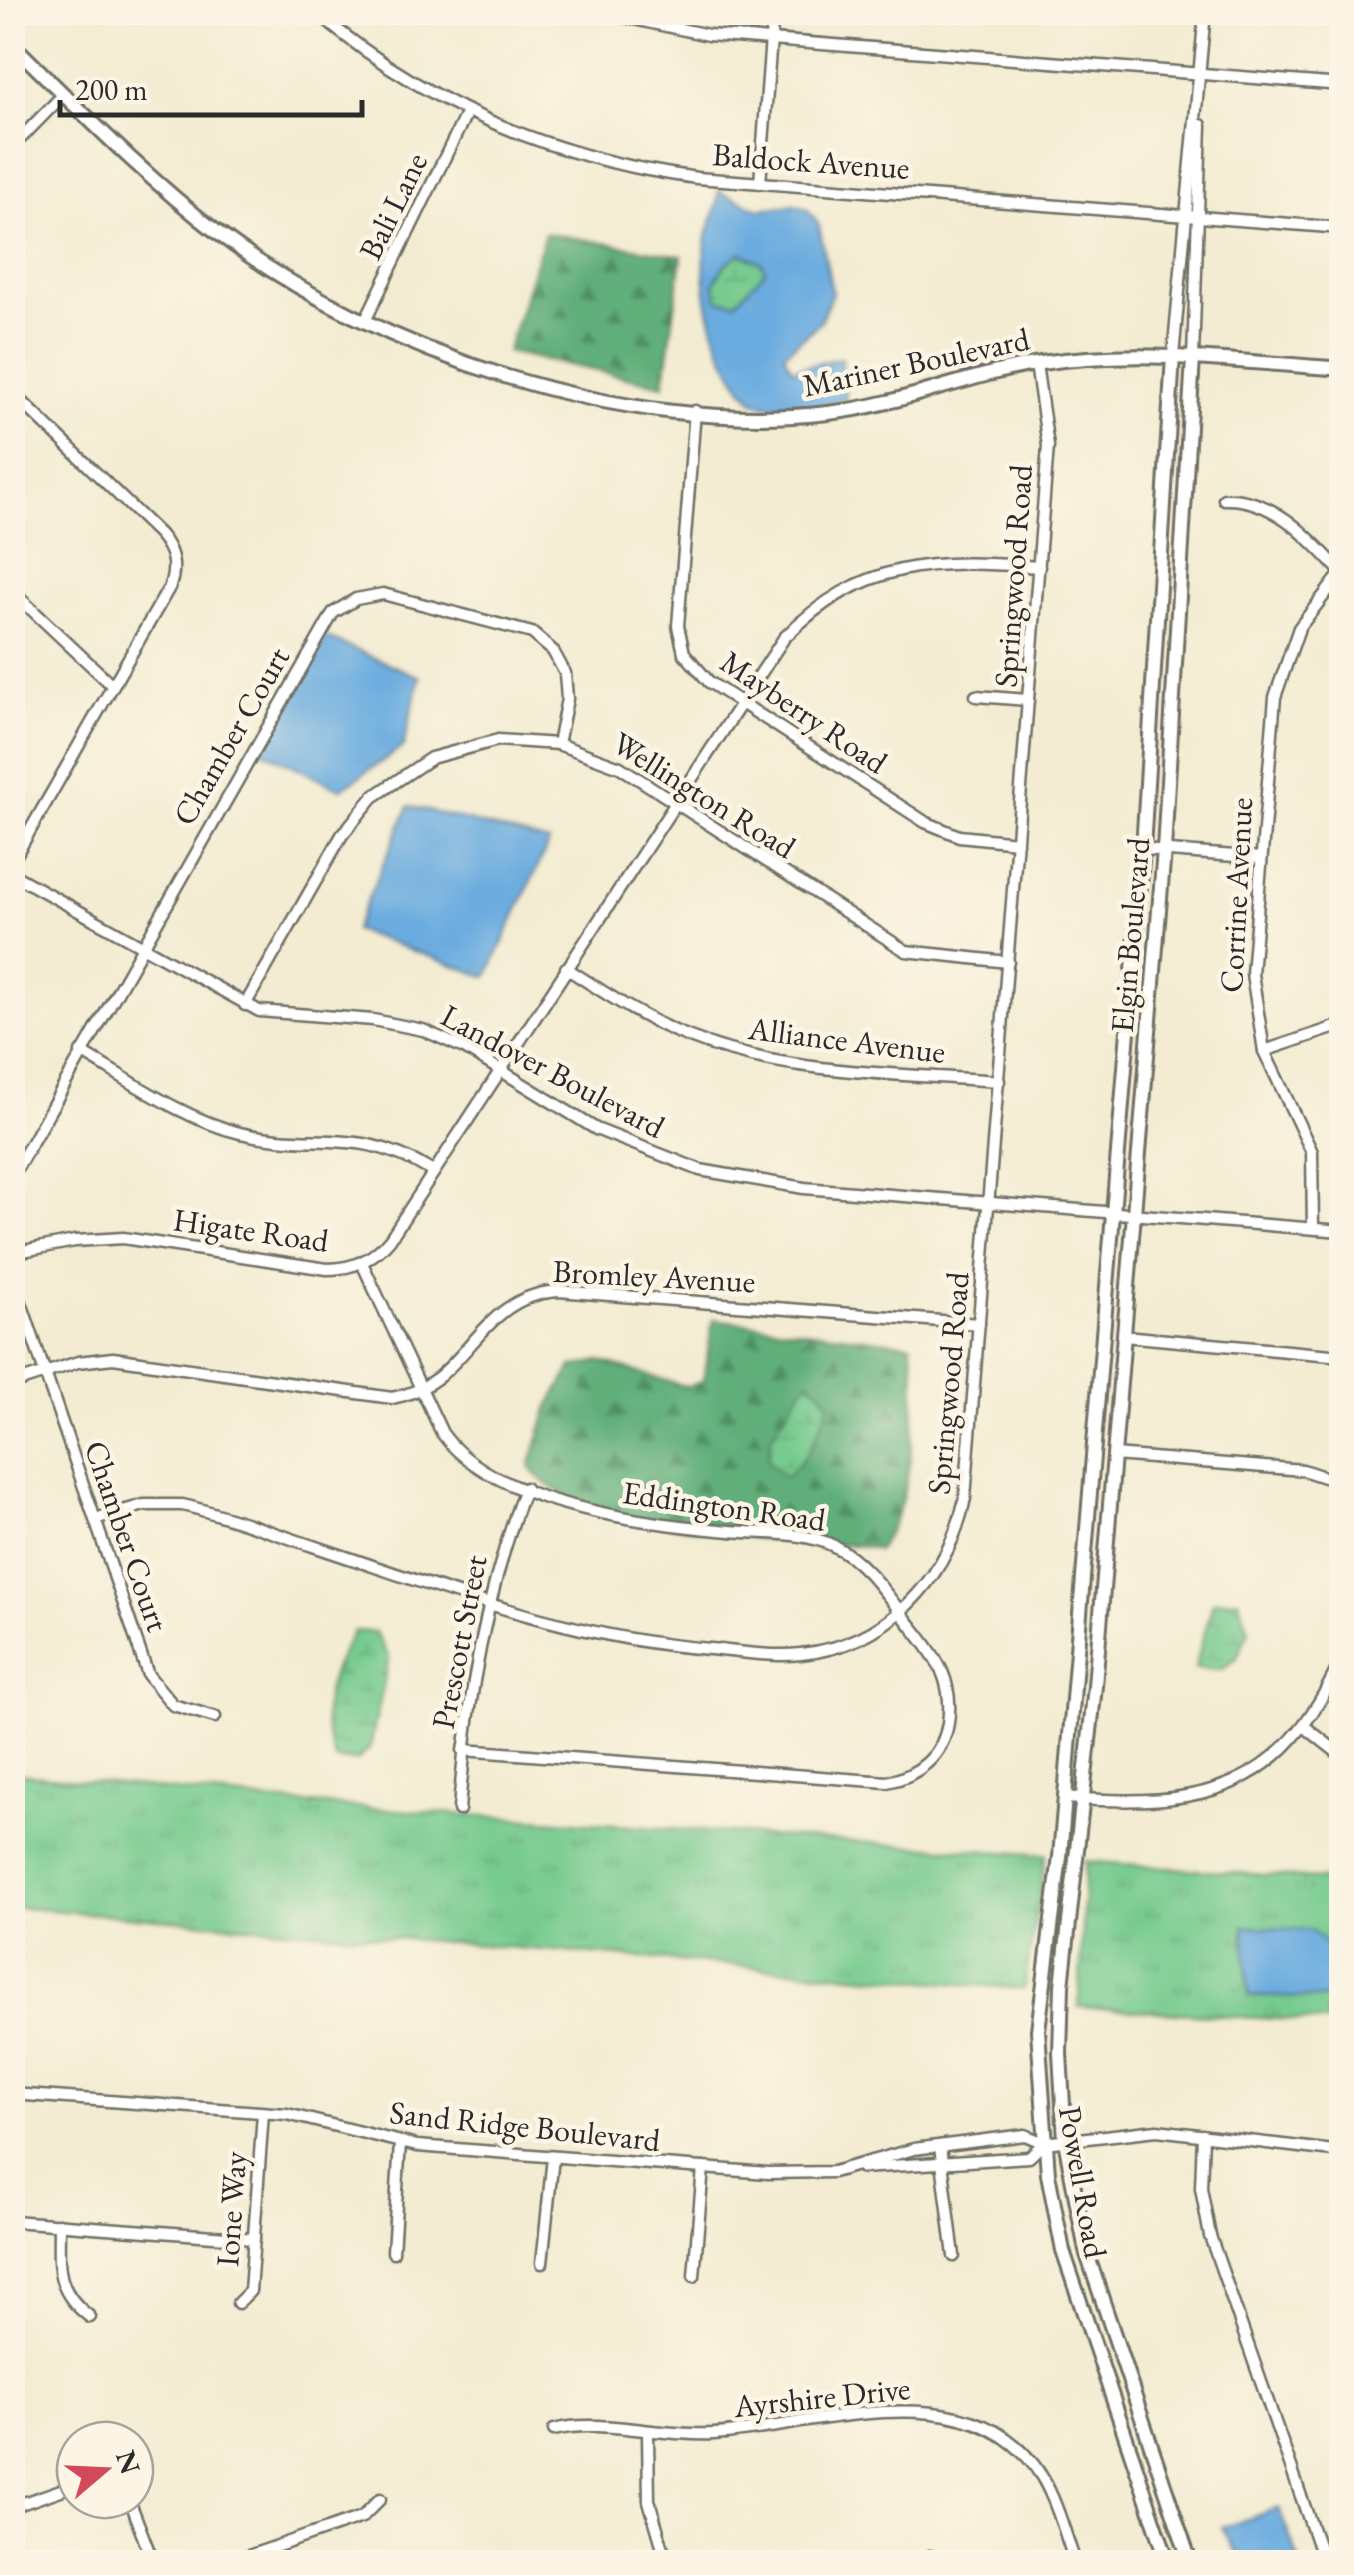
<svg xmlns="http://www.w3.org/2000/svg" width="1354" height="2575" font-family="'EB Garamond',serif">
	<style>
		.grass { fill: url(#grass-tufts); stroke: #517b5d; stroke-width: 2.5 }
		.forest { fill: url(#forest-firs); stroke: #466d52; stroke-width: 2.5 }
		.wetland { fill: url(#wetland-marsh); stroke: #517b5d; stroke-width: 2.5 }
		.water { fill: #6bacdf; stroke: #4b6c85; stroke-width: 2.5; fill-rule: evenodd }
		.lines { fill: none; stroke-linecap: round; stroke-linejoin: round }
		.minor-casing { stroke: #716f65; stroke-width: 15 }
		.major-casing { stroke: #716f65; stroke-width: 18 }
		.minor { stroke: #fff; stroke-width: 10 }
		.major { stroke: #fff; stroke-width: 12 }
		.labels { text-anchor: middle; stroke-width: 9; stroke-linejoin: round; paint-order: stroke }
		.street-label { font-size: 32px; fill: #2b2b2b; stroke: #fcf5e5 }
	</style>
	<defs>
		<pattern id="grass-tufts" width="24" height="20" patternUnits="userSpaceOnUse" patternTransform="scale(2.5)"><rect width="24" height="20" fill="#77cb8f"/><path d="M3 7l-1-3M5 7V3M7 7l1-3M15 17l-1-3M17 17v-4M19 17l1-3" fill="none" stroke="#67ae7c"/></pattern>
		<pattern id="forest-firs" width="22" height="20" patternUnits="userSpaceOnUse" patternTransform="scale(2.5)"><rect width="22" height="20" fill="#61af7a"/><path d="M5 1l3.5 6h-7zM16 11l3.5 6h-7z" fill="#508f64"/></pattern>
		<pattern id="wetland-marsh" width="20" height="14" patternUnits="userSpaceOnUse" patternTransform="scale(2.5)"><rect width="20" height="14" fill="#77cb8f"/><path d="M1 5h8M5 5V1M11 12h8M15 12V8" fill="none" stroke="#67ae7c"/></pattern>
	</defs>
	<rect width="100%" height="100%" fill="#fcf5e5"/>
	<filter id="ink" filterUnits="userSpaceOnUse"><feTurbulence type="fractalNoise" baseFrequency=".01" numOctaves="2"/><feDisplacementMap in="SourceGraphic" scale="20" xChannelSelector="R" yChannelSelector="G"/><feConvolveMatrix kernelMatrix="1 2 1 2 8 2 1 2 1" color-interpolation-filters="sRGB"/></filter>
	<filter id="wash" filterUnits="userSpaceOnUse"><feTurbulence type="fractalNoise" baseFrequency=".0048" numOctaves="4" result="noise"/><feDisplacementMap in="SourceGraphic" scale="40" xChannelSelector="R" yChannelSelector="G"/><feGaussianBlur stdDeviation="2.25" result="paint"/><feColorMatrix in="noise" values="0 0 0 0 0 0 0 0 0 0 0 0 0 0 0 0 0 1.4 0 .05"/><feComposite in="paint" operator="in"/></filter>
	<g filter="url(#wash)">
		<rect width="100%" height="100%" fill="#f3ecd2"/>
		<!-- grass -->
		<g class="grass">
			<path d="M12,1773l256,28 778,54 -22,134 -1011,-82z"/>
			<path d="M1085,1861l256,20v142l-262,-16z"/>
		</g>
		<!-- forest -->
		<g class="forest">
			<path d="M545,233l137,23 -18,129 -157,-33z"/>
			<path d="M713,1319l198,25c8,42 2,124 -12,164 -4,15 -14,29 -21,42 -26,-9 -58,-5 -85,-8 -56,-6 -238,-26 -263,-76l19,-60 23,-39 28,-6 87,26 16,-6z"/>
		</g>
		<!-- wetland -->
		<g class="wetland">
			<path d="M741,253l21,10 3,8 -29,32 -19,-3 -3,-17 11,-19z"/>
			<path d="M806,1382l14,7 9,15c-10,27 -20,57 -44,73l-17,-16 3,-24z"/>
			<path d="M1238,1599l11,32 -13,28 -14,11 -27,-2 18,-66z"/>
			<path d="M354,1631l21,1 14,25 -19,91 -13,13 -21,-1c-23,-46 -7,-89 18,-129z"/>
		</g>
		<!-- water -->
		<g class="water">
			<path d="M718,191l41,18 36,-4 12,4 12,16 13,68 -12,29 -36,32 8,15 49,-11 5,41 -43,11 -47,-7c-40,-39 -59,-114 -49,-167 3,-15 13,-31 11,-45zM741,253l21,10 3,8 -29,31 -18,-2 -4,-17 11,-19z"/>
			<path d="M325,637l95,40 -17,70 -62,42 -86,-42z"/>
			<path d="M409,806l140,36 -62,135 -133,-47z"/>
			<path d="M1244,1926l69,5 28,28v40l-92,-3z"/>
			<path d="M1278,2508l22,54h-58l-20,-34z"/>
		</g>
	</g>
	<g filter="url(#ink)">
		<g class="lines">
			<!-- minor casing -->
			<g class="minor-casing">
				<g id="minor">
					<path d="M316,12c110,94 239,147 381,166l645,50"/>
					<path d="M601,12l107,23 634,50"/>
					<path d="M12,147l52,-53"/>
					<path d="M760,183l13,-171"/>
					<path d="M365,321l102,-209"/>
					<path d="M1173,356l32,-344"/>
					<path d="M1193,358l8,-233"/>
					<path d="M12,392l147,142c14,16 18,32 11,52l-158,276"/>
					<path d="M695,411l-17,215 6,27 25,29 216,140 34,14 58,6"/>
					<path d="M1224,499c50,-2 86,40 117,73"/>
					<path d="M12,591l100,94"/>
					<path d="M976,696l52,4"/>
					<path d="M1143,849l118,9"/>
					<path d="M12,874l247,137 114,9 50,10 43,19 130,80 104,41 104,18 538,43"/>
					<path d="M566,968c39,25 77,51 121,68 97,39 208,37 312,45"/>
					<path d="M245,1005l97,-170 31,-38 58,-39 67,-18 60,4 62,23 286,184 102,11"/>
					<path d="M1264,1051l78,-26"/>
					<path d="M81,1052c50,29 102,67 159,81 77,18 118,-9 193,39"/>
					<path d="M12,1177l321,-564 23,-14 27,-5 149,39 21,18 12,22 2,26 -9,45"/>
					<path d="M1313,1228l-1,-76 -48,-101 -12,-77 23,-277 24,-69 43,-56"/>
					<path d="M12,1253l63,-12 48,-3 204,31c26,0 46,-9 63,-30l394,-601c78,-79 151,-79 255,-71"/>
					<path d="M362,1263l80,170c51,72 205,91 288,98 33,3 74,0 104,15 33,16 56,54 79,82 25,31 41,54 35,95 -5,33 -30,53 -61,59l-424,-32"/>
					<path d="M12,1276l136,399 25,30 42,12"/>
					<path d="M1124,1336l218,20"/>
					<path d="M12,1384l66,-22 35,-4 279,40c78,-13 82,-101 166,-107l421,33"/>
					<path d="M1114,1455l189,15 39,13"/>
					<path d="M95,1519l49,-14h38c45,10 88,27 131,41 131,43 258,93 397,103 30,3 61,8 91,5 86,-9 147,-74 164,-156l83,-1052 -12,-82"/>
					<path d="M12,1697l6,28 -6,7"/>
					<path d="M1304,1726l38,30"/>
					<path d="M1065,1798c136,10 216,-4 277,-140"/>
					<path d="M459,1810c8,-113 27,-216 66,-322"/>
					<path d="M12,2094l275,20 130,32 351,27 65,-1 81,-23 111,-14 19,8 113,-13 185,22"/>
					<path d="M1203,2135l-2,53 9,48 114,326"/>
					<path d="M940,2146l14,110"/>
					<path d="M862,2168l167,-11 15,-14"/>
					<path d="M12,2221l242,18"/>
					<path d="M59,2224c0,42 -5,66 31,93"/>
					<path d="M393,2252l7,-109"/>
					<path d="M542,2263l11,-106"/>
					<path d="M694,2276l9,-108"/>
					<path d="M238,2303l12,-12 13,-178"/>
					<path d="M554,2430c44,-12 108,7 160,4 103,-7 261,-67 328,43 15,25 23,57 33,85"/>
					<path d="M648,2434l1,67 18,61"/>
					<path d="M129,2500l24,62"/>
					<path d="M12,2507l63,-22"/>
					<path d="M231,2562l131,-45 18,-18"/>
					<path d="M921,2562l9,-6 13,6"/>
				</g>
			</g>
			<!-- major casing -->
			<g class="major-casing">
				<g id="major">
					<path d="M12,44c67,65 132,132 206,189 159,121 410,203 610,180 73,-8 141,-39 213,-50 100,-15 200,-1 301,6"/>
					<path d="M1168,2562l-105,-311 -15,-77 -10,-144 22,-173 83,-1008 30,-493"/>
					<path d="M1190,2562l-104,-311 -21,-111 -5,-87 2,-67 33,-300 69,-836 29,-492"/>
				</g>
			</g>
			<!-- minor -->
			<use href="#minor" class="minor"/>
			<!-- major -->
			<use href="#major" class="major"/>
		</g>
	</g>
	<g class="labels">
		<!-- street labels -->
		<g class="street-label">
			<text transform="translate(811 161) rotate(4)" y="11">Baldock Avenue</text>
			<text transform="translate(393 206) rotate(-64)" y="11">Bali Lane</text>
			<text transform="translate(916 362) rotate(-12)" y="11">Mariner Boulevard</text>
			<text transform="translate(1013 576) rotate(-86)" y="11">Springwood Road</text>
			<text transform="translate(804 712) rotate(34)" y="11">Mayberry Road</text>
			<text transform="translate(231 736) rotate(-60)" y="11">Chamber Court</text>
			<text transform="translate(704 795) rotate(32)" y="11">Wellington Road</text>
			<text transform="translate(1236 895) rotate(-87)" y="11">Corrine Avenue</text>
			<text transform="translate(1130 935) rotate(-85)" y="11">Elgin Boulevard</text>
			<text transform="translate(847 1040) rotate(7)" y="11">Alliance Avenue</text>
			<text transform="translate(553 1071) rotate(28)" y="11">Landover Boulevard</text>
			<text transform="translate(251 1230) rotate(8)" y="11">Higate Road</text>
			<text transform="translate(654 1276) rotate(3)" y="11">Bromley Avenue</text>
			<text transform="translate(948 1383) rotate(-85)" y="11">Springwood Road</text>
			<text transform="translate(724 1506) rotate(8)" y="11">Eddington Road</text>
			<text transform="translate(127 1536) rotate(71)" y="11">Chamber Court</text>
			<text transform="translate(459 1642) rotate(-79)" y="11">Prescott Street</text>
			<text transform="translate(525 2126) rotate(6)" y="11">Sand Ridge Boulevard</text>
			<text transform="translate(1083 2182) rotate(80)" y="11">Powell Road</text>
			<text transform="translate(231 2209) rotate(-86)" y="11">Ione Way</text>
			<text transform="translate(822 2397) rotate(-6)" y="11">Ayrshire Drive</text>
		</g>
	</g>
	<!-- margin -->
	<rect width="1354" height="2575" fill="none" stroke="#fcf5e5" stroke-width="50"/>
	<!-- north arrow -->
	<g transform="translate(105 2470) rotate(71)"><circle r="48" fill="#fcf5e5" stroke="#a8a49b" stroke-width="2.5"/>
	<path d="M0-8L18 38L0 25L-18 38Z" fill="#d1495b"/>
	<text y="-15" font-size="28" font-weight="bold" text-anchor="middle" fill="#2b2b2b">N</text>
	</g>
	<!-- scale -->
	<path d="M60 100v15h302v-15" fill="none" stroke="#2b2b2b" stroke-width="5"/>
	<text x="75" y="100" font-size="30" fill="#2b2b2b" stroke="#fcf5e5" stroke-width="8" paint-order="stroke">200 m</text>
</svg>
